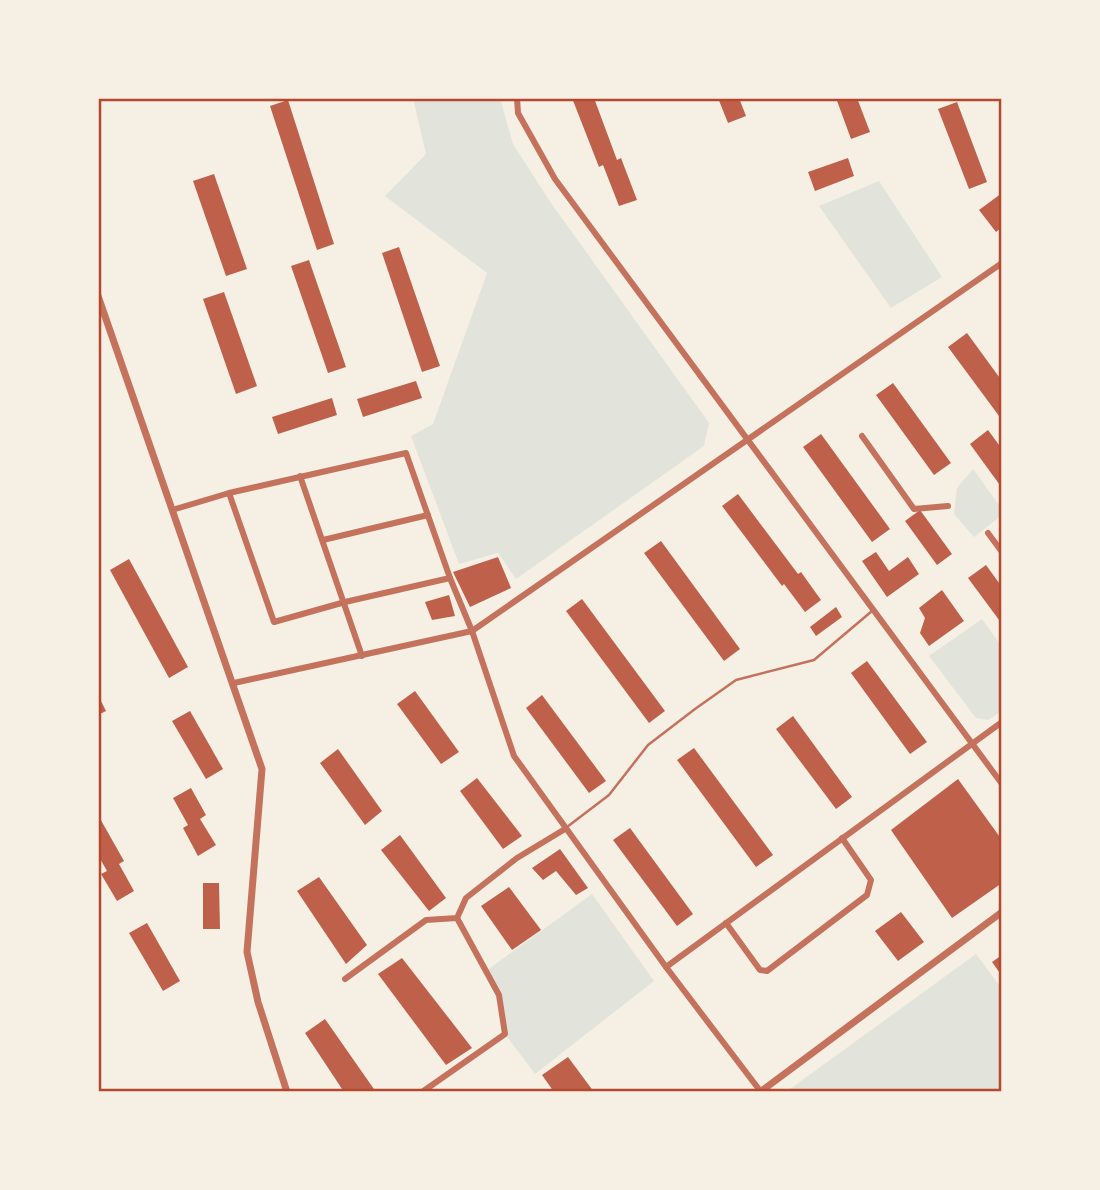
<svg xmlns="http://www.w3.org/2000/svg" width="1100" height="1190" font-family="'Public Sans',sans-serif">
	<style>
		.green { fill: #e2e4dc }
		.building { fill: #bf614a }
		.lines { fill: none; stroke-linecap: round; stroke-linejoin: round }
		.service { stroke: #c5725c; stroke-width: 2.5 }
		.minor { stroke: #c5725c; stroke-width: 6 }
		.tertiary { stroke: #c5725c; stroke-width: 7 }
		.neatline { fill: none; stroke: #b5482f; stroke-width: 2.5 }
	</style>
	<rect width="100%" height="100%" fill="#f6efe4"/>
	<!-- green -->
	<g class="green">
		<path d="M413,98h87l13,46 38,59 158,220 -5,23 -188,133 -18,-26 -39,11 -48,-128 22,-12 54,-151 -102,-77 41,-42z"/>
		<path d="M879,181l63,96 -51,31 -72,-102z"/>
		<path d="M973,469l29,40v6l-28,22 -20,-23 3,-26z"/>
		<path d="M982,619l20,28v64l-14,9 -12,-2 -47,-62z"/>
		<path d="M592,894l62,87 -119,93 -30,-40 -6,-39 -13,-24z"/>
		<path d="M976,954l26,35v102l-213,1 1,-3z"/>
	</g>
	<!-- building -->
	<g class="building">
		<path d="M572,98h22l23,62 4,-2 16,42 -18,6 -16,-41 -4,2z"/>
		<path d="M718,98h21l7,18 -18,7z"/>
		<path d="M836,98h21l13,34 -19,7z"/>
		<path d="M288,100l46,144 -17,6 -47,-144z"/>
		<path d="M957,102l30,80 -18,7 -31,-80z"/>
		<path d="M848,158l6,18 -39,15 -7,-19z"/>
		<path d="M214,174l33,95 -21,7 -33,-95z"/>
		<path d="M1002,193v34l-6,5 -17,-22z"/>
		<path d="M399,247l41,119 -18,6 -40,-119z"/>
		<path d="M309,260l37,107 -18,6 -37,-107z"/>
		<path d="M224,292l33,94 -21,8 -33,-95z"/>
		<path d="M967,333l35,48v39l-54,-73z"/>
		<path d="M416,381l6,17 -59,19 -6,-18z"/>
		<path d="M893,383l58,80 -17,12 -58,-80z"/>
		<path d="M332,398l5,17 -59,19 -6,-17z"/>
		<path d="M988,430l14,19v39l-32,-44z"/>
		<path d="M821,434l69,95 -18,13 -69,-95z"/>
		<path d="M738,494l60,80 3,-2 20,28 -16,12 -21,-28 -2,2 -60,-80z"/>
		<path d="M920,510l32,44 -15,11 -32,-44z"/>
		<path d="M661,541l79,108 -16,12 -80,-108z"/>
		<path d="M876,552l13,19 19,-14 11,17 -32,23 -25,-36z"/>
		<path d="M498,557l13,31 -41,19 -17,-35z"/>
		<path d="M129,559l59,108 -19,11 -59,-108z"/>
		<path d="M986,565l16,22v37l-34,-46z"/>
		<path d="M942,590l22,31 -35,25 -9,-13 5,-15 -6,-10z"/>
		<path d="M449,595l6,21 -23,4 -7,-18z"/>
		<path d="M582,599l83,112 -16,12 -83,-112z"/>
		<path d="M836,607l6,10 -26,19 -6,-9z"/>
		<path d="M867,661l60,81 -17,12 -59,-81z"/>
		<path d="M415,691l44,61 -18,12 -44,-60z"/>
		<path d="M98,695l8,16 -8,4z"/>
		<path d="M542,695l64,86 -17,12 -63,-85z"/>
		<path d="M190,711l33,58 -17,10 -34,-58z"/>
		<path d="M793,716l59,81 -16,12 -60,-80z"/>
		<path d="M694,748l79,107 -17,12 -79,-107z"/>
		<path d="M338,749l44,62 -17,14 -45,-62z"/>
		<path d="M477,778l45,58 -19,13 -43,-58z"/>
		<path d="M958,779l44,61v43l-50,35 -61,-88z"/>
		<path d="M191,788l15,27 -6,4 16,26 -18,11 -15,-28 5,-3 -15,-27z"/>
		<path d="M98,815l26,46 -5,3 15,27 -17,10 -16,-27 6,-3 -9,-16z"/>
		<path d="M630,828l63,86 -16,12 -64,-86z"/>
		<path d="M400,835l46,63 -17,13 -48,-61z"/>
		<path d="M560,849l28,39 -12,7 -20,-24 -13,9 -11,-12z"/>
		<path d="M319,877l48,68 -21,19 -49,-73z"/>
		<path d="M203,883h16l1,46h-17z"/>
		<path d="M509,887l32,43 -29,20 -31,-44z"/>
		<path d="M901,912l23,30 -26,19 -23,-30z"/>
		<path d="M147,923l33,58 -17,10 -34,-58z"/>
		<path d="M1002,955v21l-10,-14z"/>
		<path d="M402,958l70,90 -26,17 -68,-91z"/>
		<path d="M325,1019l51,73h-32l-39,-59z"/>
		<path d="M568,1057l26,35h-40l-12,-17z"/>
	</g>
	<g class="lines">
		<!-- service -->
		<path class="service" d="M567,827l42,-32 39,-50 47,-36 41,-29 78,-20 58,-49"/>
		<!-- minor -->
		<g class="minor">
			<path d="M517,98l1,15 37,66 447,605"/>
			<path d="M862,436l52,73 34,-3"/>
			<path d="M300,476l62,180"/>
			<path d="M229,493l45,129 71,-20 105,-24"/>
			<path d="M172,510l57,-17 177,-40 44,125 22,53 42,125 152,211 95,125"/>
			<path d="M988,533l14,19"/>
			<path d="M323,540l105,-25"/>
			<path d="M234,683l238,-52 530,-368"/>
			<path d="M726,923l34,47 7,1 100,-76 4,-15 -29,-42"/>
			<path d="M666,967l336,-245"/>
			<path d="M345,979l81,-59 31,-2 9,-20 51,-40 48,-29"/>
			<path d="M422,1092l83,-58 -6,-39 -42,-77"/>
		</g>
		<!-- tertiary -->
		<g class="tertiary">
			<path d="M98,296l164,473 -15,183 11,50 29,90"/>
			<path d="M760,1092l242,-180"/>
		</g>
	</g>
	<!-- border -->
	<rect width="1100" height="1190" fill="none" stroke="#f6efe4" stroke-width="200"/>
	<rect x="100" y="100" width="900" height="990" class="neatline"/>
</svg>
